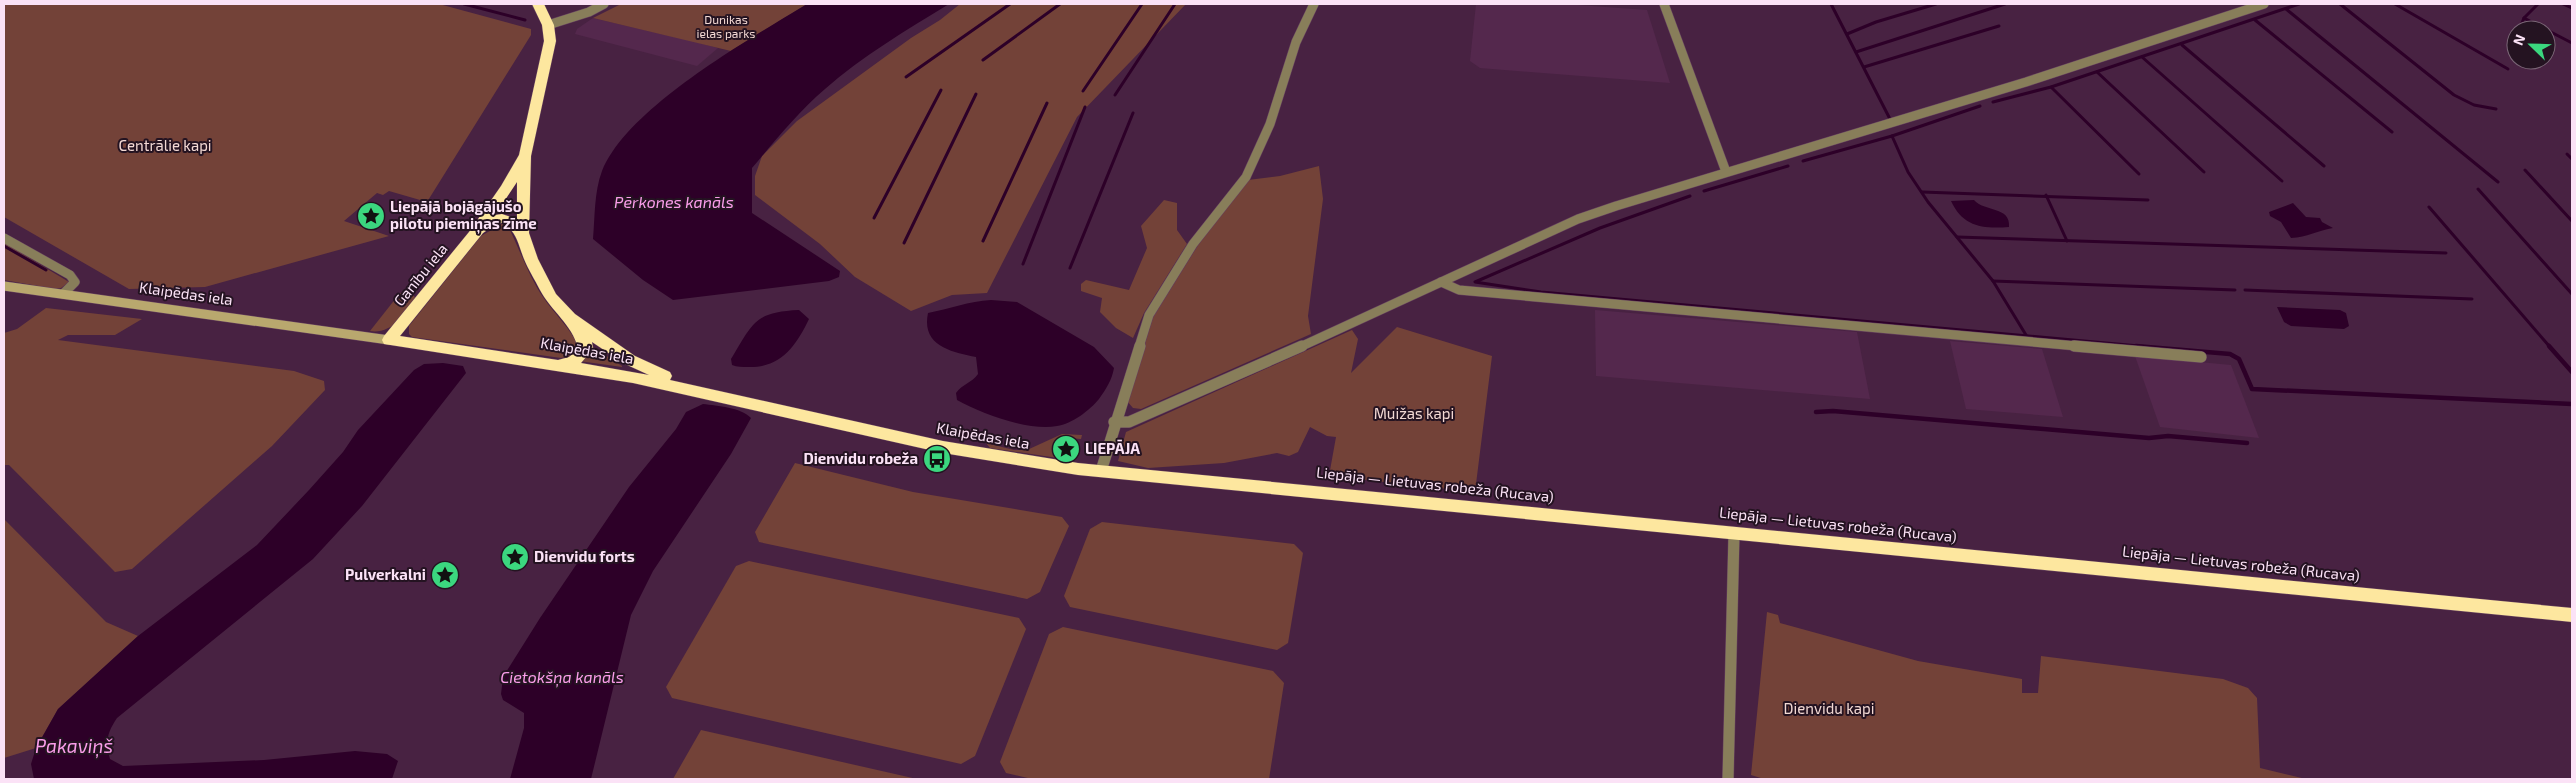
<svg xmlns="http://www.w3.org/2000/svg" width="2576" height="783" font-family="'Exo 2',sans-serif">
	<style>
		.built { fill: #54284d }
		.green { fill: #734238 }
		.water { fill: #2d0028 }
		.lines { fill: none; stroke-linecap: round; stroke-linejoin: round }
		.stream-far1 { stroke: #2d0028; stroke-width: 3 }
		.stream { stroke: #2d0028; stroke-width: 4.5 }
		.street-far1-casing { stroke: #65415f; stroke-width: 10 }
		.street-casing { stroke: #65415f; stroke-width: 12 }
		.secondary-casing { stroke: #65415f; stroke-width: 10 }
		.highway-casing { stroke: #65415f; stroke-width: 1 }
		.street-far1 { stroke: #887e5a; stroke-width: 9 }
		.street { stroke: #887e5a; stroke-width: 11 }
		.secondary { stroke: #b9a86e; stroke-width: 9 }
		.highway { fill: #fde79f; fill-rule: evenodd }
		.labels { text-anchor: middle; stroke-width: 4; stroke-linejoin: round; paint-order: stroke }
		.far-park-label { font-size: 12px; fill: #f3d9d4; stroke: #241321 }
		.park-label { font-size: 15px; fill: #f3d9d4; stroke: #241321 }
		.poi-label { font-size: 15px; font-weight: bold; fill: #fbe2f6; stroke: #241321; text-anchor: start }
		.street-label { font-size: 15px; fill: #fbe2f6; stroke: #241321 }
		.water-label { font-size: 16px; font-style: italic; fill: #fa9dea; stroke: #241321 }
		.near-water-label { font-size: 19px; font-style: italic; fill: #fa9dea; stroke: #241321 }
	</style>
	<rect width="100%" height="100%" fill="#482242"/>
	<!-- built -->
	<g class="built">
		<path d="M1476,4h88l83,6 23,73 -190,-15 -10,-7z"/>
		<path d="M593,18l103,24 22,6 -21,18 -122,-32 2,-5z"/>
		<path d="M1595,310l262,22 13,67 -274,-23z"/>
		<path d="M1950,341l92,8 21,68 -97,-8z"/>
		<path d="M2135,356l96,9 28,73 -99,-11z"/>
	</g>
	<!-- green -->
	<g class="green">
		<path d="M4,4h435l92,25v6l-104,167 -38,-11 -6,4 -6,-2 -33,28 45,15 -184,51 -76,2 -125,-72z"/>
		<path d="M621,4h186l-76,47 -138,-33z"/>
		<path d="M960,4h226l-109,113 -90,176 -35,2 -41,16 -56,-34 -35,-33 -65,-49v-19l7,-20 35,-35 114,-83 29,-18z"/>
		<path d="M1319,166l4,33 -15,117 3,18 -170,75 -8,-1 -6,-7 26,-84 45,-72 50,-65 32,-4z"/>
		<path d="M1164,200l13,3v27l10,14 -43,69 -11,25 -17,-10 -16,-16 2,-14 -21,-7v-7l5,-4 43,10 18,-42 -6,-22z"/>
		<path d="M502,224l6,2c12,24 20,49 35,71 11,17 28,31 36,51l-9,8 -9,2 -149,-21 -3,-3v-8l72,-90z"/>
		<path d="M4,243l65,39 -8,6 -6,1 -51,-9z"/>
		<path d="M409,292l6,5c-4,17 -27,38 -45,34l30,-38z"/>
		<path d="M46,308l96,11 -27,16h-47l-10,5 236,31 30,10 1,9 -53,56 -140,123 -17,3 -106,-107h-5v-132l13,-4z"/>
		<path d="M1397,327l95,29 -17,136 -146,-16 7,-39 -9,-1 -17,-9 -12,25 -9,4 -12,-3 -53,10 -76,5 -30,-7 8,-29 226,-102 6,9 -7,34z"/>
		<path d="M593,347l29,19v1l-43,-6z"/>
		<path d="M1062,434l20,1 -1,4 -12,-1 -2,4h-3l-5,12 13,3 -1,3 -81,-12 -4,-5 28,7h13z"/>
		<path d="M795,463l118,29 149,25 7,9 -29,66 -13,7 -268,-57 -4,-10z"/>
		<path d="M4,519l102,103 32,14 -80,73 -22,39 -32,10z"/>
		<path d="M1102,522l192,22 9,9 -15,90 -11,7 -207,-43 -6,-11 26,-67z"/>
		<path d="M749,561l270,57 7,11 -51,127 -14,8 -289,-66 -6,-11 70,-121z"/>
		<path d="M1767,612l11,3 2,8 138,38 104,18v14h16l3,-37 182,23 25,9 9,10 3,70 46,11h-542l-13,-4z"/>
		<path d="M1063,627l210,44 11,12 -15,96h-237l-26,-6 -6,-11 49,-128z"/>
		<path d="M701,730l216,49h-244z"/>
	</g>
	<!-- water -->
	<g class="water">
		<path d="M807,4h142c-42,26 -87,52 -124,85 -27,23 -50,52 -73,79v45l88,58 -1,6 -10,4 -156,19 -30,-20 -50,-41c2,-22 1,-47 9,-68 26,-64 148,-132 205,-167z"/>
		<path d="M1974,200c10,12 37,6 35,27 -26,2 -46,0 -58,-26z"/>
		<path d="M2293,203l13,14 14,1 2,4 11,6c-17,3 -25,9 -42,10l-10,-16 -11,-6 -1,-4z"/>
		<path d="M991,300l26,2 77,45 20,21c-2,12 -8,21 -15,31 -9,11 -27,25 -42,27 -29,5 -75,-12 -100,-26l-1,-7c6,-9 16,-10 22,-19l-2,-17c-24,-5 -55,-11 -48,-44 21,-4 41,-12 63,-13z"/>
		<path d="M2277,307l63,3 6,3 3,13 -5,3 -53,-3 -7,-4z"/>
		<path d="M799,310l10,9c-13,27 -28,49 -61,48 -6,0 -11,0 -16,-2l-1,-6c22,-36 23,-47 68,-49z"/>
		<path d="M443,363l20,3 3,7 -104,133 -49,53 -196,159c-10,15 -12,24 -7,41l13,7 141,-6 91,-9 32,3 11,7 -6,18h-358l-3,-15 5,-16 22,-39 80,-73 119,-91 52,-55 34,-38 15,-22 56,-60 10,-6z"/>
		<path d="M703,404c15,2 37,3 48,14l-20,36 -78,117 -22,44 -40,164h-81l14,-51v-15l-21,-13 -2,-6 2,-17 37,-59 89,-131 47,-58 10,-17z"/>
	</g>
	<g class="lines">
		<!-- stream-far1 -->
		<g class="stream-far1">
			<path d="M464,4l61,16"/>
			<path d="M1831,4l60,117"/>
			<path d="M2340,4l114,91 20,10 22,4"/>
			<path d="M2395,4l113,65"/>
			<path d="M2563,4l9,4"/>
			<path d="M2286,9l212,173"/>
			<path d="M2524,18l48,25"/>
			<path d="M2255,20l137,112"/>
			<path d="M2519,30l5,-12 14,-14"/>
			<path d="M1847,34l29,-12 60,-18"/>
			<path d="M2182,45l142,121"/>
			<path d="M1856,52l149,-48"/>
			<path d="M2142,57l140,124"/>
			<path d="M983,60l77,-56"/>
			<path d="M2518,60v2"/>
			<path d="M1864,67l135,-41"/>
			<path d="M2097,72l107,100"/>
			<path d="M906,77l104,-73"/>
			<path d="M2051,87l88,87"/>
			<path d="M1083,91l59,-87"/>
			<path d="M1115,95l60,-91"/>
			<path d="M1993,102l58,-15 248,-83"/>
			<path d="M1980,106l-88,30 16,36 20,30 65,79 33,54"/>
			<path d="M2567,154l5,5"/>
			<path d="M1803,161l89,-25"/>
			<path d="M2525,170l47,51"/>
			<path d="M2478,189l94,105"/>
			<path d="M1704,191l84,-25"/>
			<path d="M1922,192l226,8"/>
			<path d="M2046,195l21,46"/>
			<path d="M1690,196l-90,32 -125,54 66,10 609,55"/>
			<path d="M2429,207l121,140"/>
			<path d="M874,218l67,-128"/>
			<path d="M1957,237l489,16"/>
			<path d="M983,241l64,-138"/>
			<path d="M904,243l72,-149"/>
			<path d="M4,246l42,24"/>
			<path d="M1023,264l62,-157"/>
			<path d="M1070,268l63,-155"/>
			<path d="M1993,281l242,9"/>
			<path d="M2245,290l227,9"/>
		</g>
		<!-- stream -->
		<g class="stream">
			<path d="M2136,346l94,8 9,5 13,30 320,15"/>
			<path d="M2549,346l23,26"/>
			<path d="M1816,412l17,-1 316,27 19,-2 79,7"/>
		</g>
		<!-- street-far1 casing -->
		<g class="street-far1-casing">
			<g id="street-far1">
				<path d="M1664,4l61,165"/>
				<path d="M548,25l41,-13 15,-8"/>
				<path d="M4,238l66,37 5,7 -12,12"/>
				<path d="M1441,282l18,8 629,57"/>
				<path d="M1139,347l10,-32 44,-71 53,-67 24,-53 26,-82 18,-38"/>
				<path d="M1300,347l278,-128 38,-13 410,-124 238,-78"/>
			</g>
		</g>
		<!-- street casing -->
		<g class="street-casing">
			<g id="street">
				<path d="M2074,346l127,11"/>
				<path d="M1114,422h15l173,-76"/>
				<path d="M1101,471l39,-125"/>
				<path d="M1728,779l6,-245"/>
			</g>
		</g>
		<!-- secondary casing -->
		<g class="secondary-casing">
			<path id="secondary" d="M4,286l385,54"/>
		</g>
		<!-- highway casing -->
		<g class="highway-casing">
			<path id="highway" d="M532,4h12l10,21 2,16 -25,115 -2,77 9,26 18,35 19,20 60,42 35,16 2,4 -2,4 273,61 135,22 1494,145v14l-1494,-147 -135,-22 -310,-70 -249,-39 -2,-4 2,-4 85,-104 32,-46 18,-31 25,-114 -2,-16zM517,182v37l-15,-5 -7,1zM502,223c15,8 16,21 22,36 4,10 11,21 16,31 11,21 32,34 38,58l-9,9 -11,3 -158,-24 83,-103 13,-9zM592,342l33,22 24,11 -68,-12 12,-14z"/>
		</g>
		<!-- street-far1 -->
		<use href="#street-far1" class="street-far1"/>
		<!-- street -->
		<use href="#street" class="street"/>
		<!-- secondary -->
		<use href="#secondary" class="secondary"/>
		<!-- highway -->
		<use href="#highway" class="highway"/>
	</g>
	<!-- icons -->
	<defs>
		<g id="sight-disc" transform="scale(1.4375)"><circle r="9.5" fill="#3bd77f" stroke="#241321"/><path d="M0-6L1.8-2.2L6-1.7L2.9 1.2L3.7 5.4L0 3.3L-3.7 5.4L-2.9 1.2L-6-1.7L-1.8-2.2Z" fill="#111"/></g>
		<g id="bus-disc" transform="scale(1.4375)"><circle r="9.5" fill="#3bd77f" stroke="#241321"/><path d="M-5-6H5V4H4V6H2V4H-2V6H-4V4H-5ZM-3.5-4V0h7V-4ZM-3.5 1.2v1.5H-2V1.2ZM2 1.2v1.5H3.5V1.2Z" fill="#111"/></g>
	</defs>
	<g fill-rule="evenodd">
		<use href="#sight-disc" x="371" y="216"/>
		<use href="#sight-disc" x="1066" y="449"/>
		<use href="#bus-disc" x="937" y="459"/>
		<use href="#sight-disc" x="515" y="557"/>
		<use href="#sight-disc" x="445" y="575"/>
	</g>
	<g class="labels">
		<!-- far-park labels -->
		<g class="far-park-label">
			<text x="726" y="24">Dunikas<tspan x="726" dy="14">ielas parks</tspan></text>
		</g>
		<!-- park labels -->
		<g class="park-label">
			<text x="165" y="151">Centrālie kapi</text>
			<text x="1414" y="419">Muižas kapi</text>
			<text x="1829" y="714">Dienvidu kapi</text>
		</g>
		<!-- poi labels -->
		<g class="poi-label">
			<text x="390" y="212">Liepājā bojāgājušo<tspan x="390" dy="17">pilotu piemiņas zīme</tspan></text>
			<text x="1085" y="454">LIEPĀJA</text>
			<text x="918" y="464" text-anchor="end">Dienvidu robeža</text>
			<text x="534" y="562">Dienvidu forts</text>
			<text x="426" y="580" text-anchor="end">Pulverkalni</text>
		</g>
		<!-- street labels -->
		<g class="street-label">
			<text transform="translate(421 275) rotate(-51)" y="5">Ganību iela</text>
			<text transform="translate(186 294) rotate(8)" y="5">Klaipēdas iela</text>
			<text transform="translate(587 351) rotate(10)" y="5">Klaipēdas iela</text>
			<text transform="translate(983 436) rotate(10)" y="5">Klaipēdas iela</text>
			<text transform="translate(1435 485) rotate(6)" y="5">Liepāja — Lietuvas robeža (Rucava)</text>
			<text transform="translate(1838 525) rotate(6)" y="5">Liepāja — Lietuvas robeža (Rucava)</text>
			<text transform="translate(2241 564) rotate(6)" y="5">Liepāja — Lietuvas robeža (Rucava)</text>
		</g>
		<!-- water labels -->
		<g class="water-label">
			<text x="674" y="208">Pērkones kanāls</text>
			<text x="562" y="683">Cietokšņa kanāls</text>
		</g>
		<!-- near-water labels -->
		<g class="near-water-label">
			<text x="74" y="753">Pakaviņš</text>
		</g>
	</g>
	<!-- border -->
	<rect width="2576" height="783" fill="none" stroke="#fbe2f6" stroke-width="10"/>
	<!-- north arrow -->
	<g transform="translate(2531 45) rotate(293)"><circle r="24" fill="#241321" stroke="#7a6676"/>
	<path d="M0-4L9 19L0 12L-9 19Z" fill="#3bd77f"/>
	<text y="-8" font-size="14" font-weight="bold" text-anchor="middle" fill="#fbe2f6">N</text>
	</g>
</svg>
